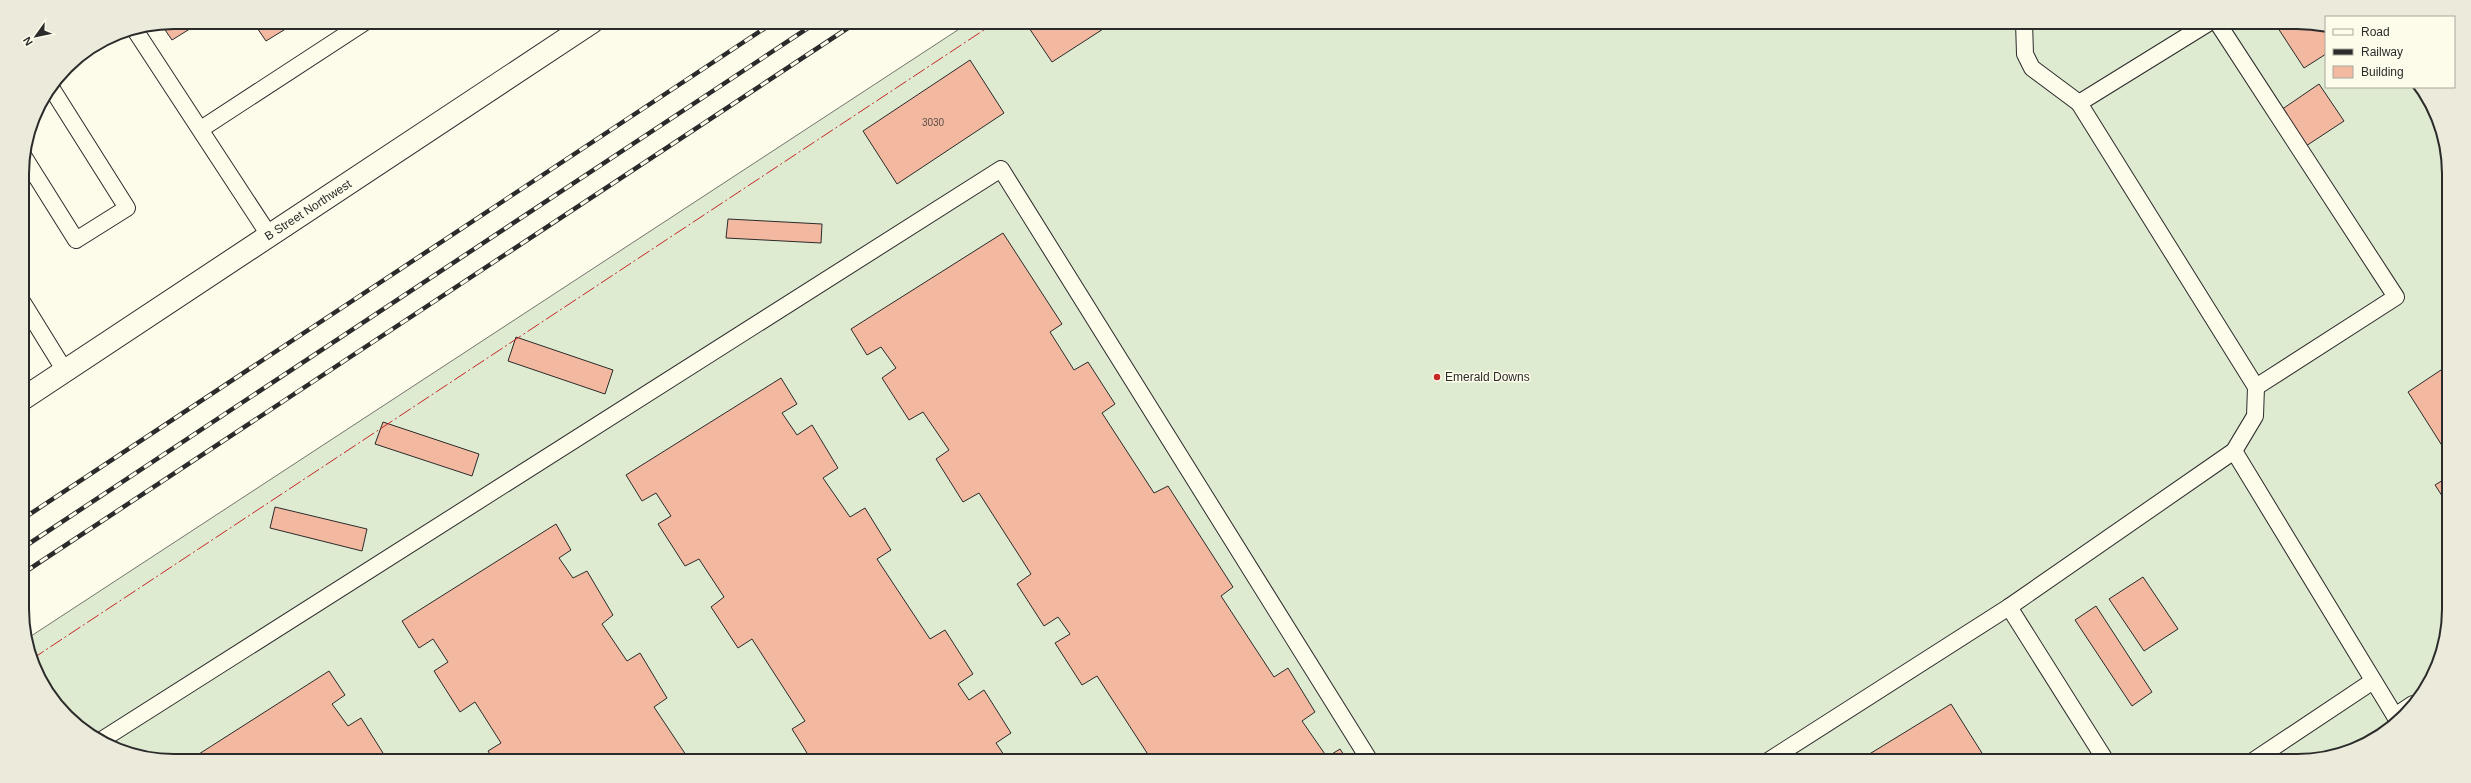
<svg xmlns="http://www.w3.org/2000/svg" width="2471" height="783" font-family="Helvetica,sans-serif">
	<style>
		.pitch { fill: #deebd1; stroke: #74746e }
		.building { fill: #f2b8a0; stroke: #2b2b2b }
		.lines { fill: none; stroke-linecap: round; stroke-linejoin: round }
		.lane-casing { stroke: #2b2b2b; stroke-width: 18 }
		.secondary-casing { stroke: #2b2b2b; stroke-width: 24 }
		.lane { stroke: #fdfbea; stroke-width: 16 }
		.secondary { stroke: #fdfbea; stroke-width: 22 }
		.rail-casing { stroke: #2b2b2b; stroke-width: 4.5 }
		.rail { stroke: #fdfbea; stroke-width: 3; stroke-dasharray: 9; stroke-linecap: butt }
		.power { stroke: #c62828; stroke-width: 1; stroke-dasharray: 14 3 2 3; stroke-linecap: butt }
		.poi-dot { fill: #c62828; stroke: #fdfbea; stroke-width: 1.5 }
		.labels { text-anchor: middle; stroke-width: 3; stroke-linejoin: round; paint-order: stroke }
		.number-label { font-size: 10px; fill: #5d4e48 }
		.street-label { font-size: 12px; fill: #2b2b2b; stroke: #fdfbea }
		.poi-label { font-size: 12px; fill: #2b2b2b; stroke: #fdfbea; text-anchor: start }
		.rim { fill: none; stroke: #2b2b2b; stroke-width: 2 }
	</style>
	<rect width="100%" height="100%" fill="#fdfbea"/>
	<!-- pitch -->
	<path class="pitch" d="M970,22h1327l29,4v61h94l13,20 13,38 3,464 -5,40 -21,45 -33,35 -35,21 -48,11h-2133l-40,-5 -36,-15 -38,-32 -22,-33 -13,-36z"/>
	<!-- building -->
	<g class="building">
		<path d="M174,22h27l-29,18 -11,-16z"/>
		<path d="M253,22h44l-31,19z"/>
		<path d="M1025,22h89l-62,40z"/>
		<path d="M2274,22l52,4v28l-22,14z"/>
		<path d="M970,60l34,53 -107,71 -34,-53z"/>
		<path d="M2319,84l25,37 -38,25 -25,-36z"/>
		<path d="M728,219l94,5 -1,19 -95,-5z"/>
		<path d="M1003,233l59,91 -12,8 24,38 14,-8 27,42 -13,9 52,80 14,-7 65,101 -12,9 53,81 14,-9 27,44 -13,9 25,36 13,-8 8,12h-207l8,-5 -52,-80 -15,9 -27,-42 15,-9 -12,-17 -14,9 -27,-42 14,-10 -52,-81 -16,9 -27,-43 13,-9 -26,-38 -14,8 -27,-42 14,-10 -15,-21 -14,8 -16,-26z"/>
		<path d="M516,337l97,33 -8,24 -97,-33z"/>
		<path d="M2447,366l1,89 -40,-63z"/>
		<path d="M781,378l16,26 -15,9 15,22 15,-10 26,43 -15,10 27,39 15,-9 26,42 -14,9 53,80 15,-9 28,44 -15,10 11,16 15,-10 27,43 -15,10 12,18h-196l-20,-32 13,-8 -53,-82 -14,9 -27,-41 13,-10 -25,-38 -14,7 -27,-42 13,-8 -15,-23 -14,8 -16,-26z"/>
		<path d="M383,422l96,32 -7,22 -97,-32z"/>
		<path d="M2448,477v28l-13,-20z"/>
		<path d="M275,507l92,22 -5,22 -92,-23z"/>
		<path d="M556,524l15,26 -12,8 14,20 14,-7 26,44 -11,9 25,37 13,-8 27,45 -13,9 36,54h-196l-6,-10 13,-8 -26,-41 -15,10 -26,-41 14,-9 -15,-23 -14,9 -17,-27z"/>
		<path d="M2143,577l35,52 -34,22 -35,-52z"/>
		<path d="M2096,606l56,86 -20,14 -57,-86z"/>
		<path d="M329,671l16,24 -13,9 16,22 13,-8 27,43h-200z"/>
		<path d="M1951,704l36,57h-129z"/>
	</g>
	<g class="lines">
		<!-- lane casing -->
		<g class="lane-casing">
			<g id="lane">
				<path d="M2024,22l1,32 7,14 47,35"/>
				<path d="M2217,22l179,275 -140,90"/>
				<path d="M135,30l134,205"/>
				<path d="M201,129l164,-107"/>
				<path d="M24,157l52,83 51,-32 -75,-119"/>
				<path d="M23,303l42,68"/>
				<path d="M2234,451l164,270"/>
				<path d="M2009,607l225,-156 21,-35 1,-29 -177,-284 131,-81"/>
				<path d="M2395,716l18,-12"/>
				<path d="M100,741l901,-572 369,592"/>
				<path d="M1768,761l241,-154 97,154"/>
				<path d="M2253,761l120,-80"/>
			</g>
		</g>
		<!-- secondary casing -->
		<g class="secondary-casing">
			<path id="secondary" d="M24,398l568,-376"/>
		</g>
		<!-- lane -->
		<use href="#lane" class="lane"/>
		<!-- secondary -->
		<use href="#secondary" class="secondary"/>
		<!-- rail casing -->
		<g class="rail-casing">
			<g id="rail">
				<path d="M24,518l750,-496"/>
				<path d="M24,547l793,-525"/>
				<path d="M25,572l832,-550"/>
			</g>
		</g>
		<!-- rail -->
		<use href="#rail" class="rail"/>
		<!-- power -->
		<path class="power" d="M32,659l964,-637"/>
	</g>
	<!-- markers -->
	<circle class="poi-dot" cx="1437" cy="377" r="4"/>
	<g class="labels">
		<!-- number labels -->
		<g class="number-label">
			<text x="933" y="126">3030</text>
		</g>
		<!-- street labels -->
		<g class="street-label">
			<text transform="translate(308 210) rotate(-33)" y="4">B Street Northwest</text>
		</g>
		<!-- poi labels -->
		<g class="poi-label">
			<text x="1445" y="381">Emerald Downs</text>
		</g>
	</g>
	<!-- crop -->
	<path d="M0 0H2471V783H0ZM174 29H2297A145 145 0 0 1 2442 174V609A145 145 0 0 1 2297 754H174A145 145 0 0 1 29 609V174A145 145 0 0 1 174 29Z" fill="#eceadb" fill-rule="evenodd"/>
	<path class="rim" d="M174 29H2297A145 145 0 0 1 2442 174V609A145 145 0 0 1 2297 754H174A145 145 0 0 1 29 609V174A145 145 0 0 1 174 29Z"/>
	<!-- legend -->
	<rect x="2325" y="16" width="130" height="72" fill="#fdfbea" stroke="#a9a89e"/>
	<rect x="2333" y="29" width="20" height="6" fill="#fdfbea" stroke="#a9a89e"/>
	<text x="2361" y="36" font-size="12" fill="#2b2b2b">Road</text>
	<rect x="2333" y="49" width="20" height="6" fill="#2b2b2b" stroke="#a9a89e"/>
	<text x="2361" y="56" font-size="12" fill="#2b2b2b">Railway</text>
	<rect x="2333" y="66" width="20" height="12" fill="#f2b8a0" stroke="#a9a89e"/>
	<text x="2361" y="76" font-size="12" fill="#2b2b2b">Building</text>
	<!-- north arrow -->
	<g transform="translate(36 36) rotate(237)" stroke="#fdfbea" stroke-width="3" paint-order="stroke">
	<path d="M0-3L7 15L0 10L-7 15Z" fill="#2b2b2b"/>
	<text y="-6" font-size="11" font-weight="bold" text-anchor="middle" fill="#2b2b2b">N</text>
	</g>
</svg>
